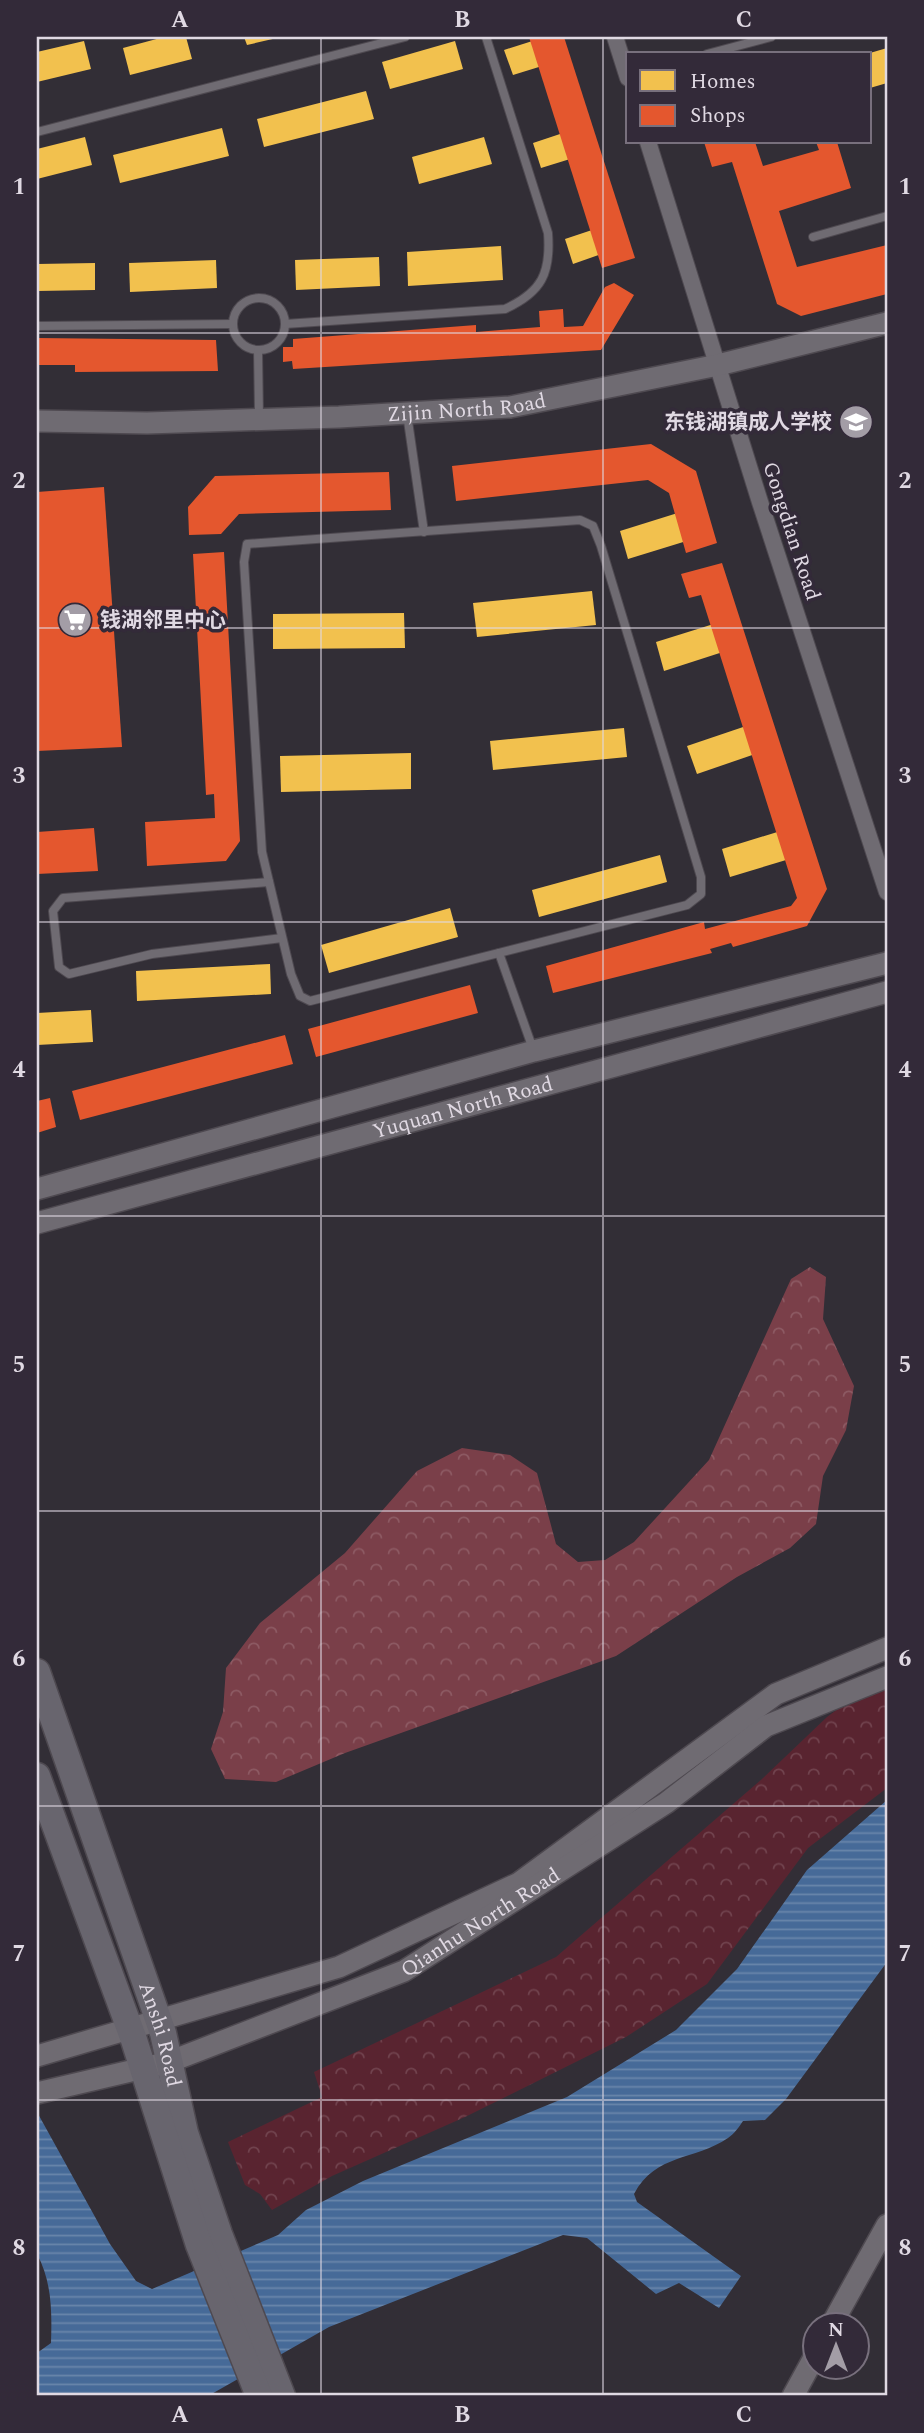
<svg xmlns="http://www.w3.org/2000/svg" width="924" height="2433" font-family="Spectral,'Noto Sans SC',serif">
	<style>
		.forest { fill: url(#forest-crowns) }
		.park { fill: url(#park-crowns) }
		.water { fill: url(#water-rules) }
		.homes { fill: #f2c14e }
		.shops { fill: #e4572e }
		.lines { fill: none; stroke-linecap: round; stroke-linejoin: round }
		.service-casing { stroke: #4e4950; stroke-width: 10 }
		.minor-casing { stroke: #4e4950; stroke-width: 18 }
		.tertiary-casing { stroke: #4e4950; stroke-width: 24 }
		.primary-casing { stroke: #4e4950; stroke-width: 29 }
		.service { stroke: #6f6b72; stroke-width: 8 }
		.minor { stroke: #6f6b72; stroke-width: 16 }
		.tertiary { stroke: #6f6b72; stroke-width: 21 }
		.primary { stroke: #68656e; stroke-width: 26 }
		.grid { fill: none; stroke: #e0d9e3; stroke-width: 2; stroke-opacity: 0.55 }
		.labels { text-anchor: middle; stroke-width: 7; stroke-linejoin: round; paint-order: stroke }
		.street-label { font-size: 21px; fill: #e0d9e3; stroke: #332a39 }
		.poi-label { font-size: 21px; font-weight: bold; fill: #e0d9e3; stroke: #332a39; text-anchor: end }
		.neatline { fill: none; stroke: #e0d9e3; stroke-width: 2.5 }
		.grid-label { font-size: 23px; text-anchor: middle; font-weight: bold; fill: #e0d9e3 }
	</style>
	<defs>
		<pattern id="forest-crowns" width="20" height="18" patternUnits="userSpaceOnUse" patternTransform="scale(1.75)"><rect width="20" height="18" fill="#7a3f49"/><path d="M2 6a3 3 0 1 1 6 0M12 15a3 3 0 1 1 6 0" fill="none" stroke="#8d5a63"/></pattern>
		<pattern id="park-crowns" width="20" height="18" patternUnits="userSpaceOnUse" patternTransform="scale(1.75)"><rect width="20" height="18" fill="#592430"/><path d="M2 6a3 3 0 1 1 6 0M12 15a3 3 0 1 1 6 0" fill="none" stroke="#71434e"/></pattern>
		<pattern id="water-rules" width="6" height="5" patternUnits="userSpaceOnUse" patternTransform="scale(1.75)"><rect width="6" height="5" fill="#466a98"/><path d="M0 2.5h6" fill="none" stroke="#6986ab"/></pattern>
	</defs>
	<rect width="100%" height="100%" fill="#322e36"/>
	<!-- forest -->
	<path class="forest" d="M810,1267l16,10 -3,42 31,67 -8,44 -23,46 -7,48 -26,24 -53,29 -121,79 -271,97 -69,29 -51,-3 -14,-30 12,-37 3,-44 34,-45 85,-70 72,-82 45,-23 48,7 27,18 19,71 22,18 27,-2 29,-18 75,-82 82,-181z"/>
	<!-- park -->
	<path class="park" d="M887,1672v116l-79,60 -101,136 -81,53 -161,80 -133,59 -60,34 -12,-16 -15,-9 -17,-43 94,-45 -8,-25 242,-115 206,-178 65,-62z"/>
	<!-- water -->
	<path class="water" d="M887,1800v162l-101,137 -21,21 -22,1c-4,6 -9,13 -15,17 -34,23 -72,15 -94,56l3,8 104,74 -22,32 -40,-25 -23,11 -69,-56 -24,-3 -234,92 -121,69h-171v-43l14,-10c1,-31 1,-61 -14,-89v-142l73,132 26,37 16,8 126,-54 28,-25 57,-29 204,-84 109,-67 61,-61 70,-99z"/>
	<!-- homes -->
	<g class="homes">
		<path d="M164,37h22l6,22 -62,16 -7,-27z"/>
		<path d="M244,37h33v1l-30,7z"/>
		<path d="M545,37h16l7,21 -55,17 -9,-25z"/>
		<path d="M84,41l7,28 -54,13v-30z"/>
		<path d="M455,41l8,28 -73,20 -8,-27z"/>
		<path d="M887,48v35l-17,5v-35z"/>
		<path d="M366,91l8,28 -110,28 -7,-28z"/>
		<path d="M587,125l9,26 -55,17 -8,-25z"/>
		<path d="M222,128l7,28 -109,27 -7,-28z"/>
		<path d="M85,137l7,28 -55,14v-30z"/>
		<path d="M484,137l8,27 -73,20 -7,-27z"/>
		<path d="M619,221l8,24 -54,19 -8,-25z"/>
		<path d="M501,246l2,34 -95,6 -1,-34z"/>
		<path d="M887,248v35l-94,24 -9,-34z"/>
		<path d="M379,257l1,29 -84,4 -1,-30z"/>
		<path d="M216,260l1,28 -87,4 -1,-29z"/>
		<path d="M95,263v27l-58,1v-27z"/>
		<path d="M595,452l4,31 -142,15 -3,-30z"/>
		<path d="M386,476l1,31 -142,3 -1,-30z"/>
		<path d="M684,511l9,28 -65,20 -8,-28z"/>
		<path d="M592,591l4,34 -119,12 -4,-34z"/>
		<path d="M404,613l1,35 -132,1v-35z"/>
		<path d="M720,622l9,28 -65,21 -8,-29z"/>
		<path d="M752,724l9,28 -64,22 -10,-28z"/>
		<path d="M624,728l3,29 -134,13 -3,-29z"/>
		<path d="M411,753v36l-130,3 -1,-36z"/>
		<path d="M787,829l9,28 -66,20 -8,-28z"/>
		<path d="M218,830l1,30 -71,3 -1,-30z"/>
		<path d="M92,838l2,31 -57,4v-32z"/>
		<path d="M660,855l7,27 -128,35 -7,-27z"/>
		<path d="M450,908l8,29 -129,36 -8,-28z"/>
		<path d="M270,964l1,30 -134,7 -1,-30z"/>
		<path d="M91,1010l2,32 -56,3v-32z"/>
	</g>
	<!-- shops -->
	<g class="shops">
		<path d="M529,37h35l71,221 -33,10z"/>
		<path d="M704,142h51l8,24 56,-16 -3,-8h21l14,46 -72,23 18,56 90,-22v49l-86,22 -24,-12 -45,-142 -20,5z"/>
		<path d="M614,283l20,12 -33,55 -308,19 -1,-8 -9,1v-15h10v-8l183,-14v7l64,-5 -1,-16 24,-2 1,18 19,-1 22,-39z"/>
		<path d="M37,338l179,2 2,31 -143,1v-7h-38z"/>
		<path d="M651,444l45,27 21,72 -31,10 -17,-60 -21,-13 -192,21 -4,-35z"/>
		<path d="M389,472l2,38 -152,4 -18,20 -32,1 -1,-28 27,-31z"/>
		<path d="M104,487l18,260 -85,4v-259z"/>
		<path d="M224,552l16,289 -14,20 -79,5 -2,-44 70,-4 -1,-24 -8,1 -13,-241z"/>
		<path d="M722,563l105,326 -20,37 -74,21 -2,-4 -21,6 2,4 -159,40 -7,-27 158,-44 1,7 86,-23 6,-8 -96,-303 -12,3 -8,-24z"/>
		<path d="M94,828l4,43 -61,3v-42z"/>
		<path d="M470,985l8,28 -162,44 -8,-28z"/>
		<path d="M285,1035l8,29 -213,56 -8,-29z"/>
		<path d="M50,1098l6,29 -19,6v-32z"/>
	</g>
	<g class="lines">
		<!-- service casing -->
		<g class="service-casing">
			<g id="service">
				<path d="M707,54l64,-17"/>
				<path d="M37,132l368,-95"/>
				<path d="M813,237l74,-21"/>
				<circle cx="259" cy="324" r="26"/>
				<path d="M285,324l220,-15c37,-17 46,-36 43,-76l-62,-196"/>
				<path d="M37,326l195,-2"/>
				<path d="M258,350l1,67"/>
				<path d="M407,414l17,118"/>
				<path d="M580,520l13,6 8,20 100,331v17l-14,11 -377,96 -10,-5 -9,-22 -29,-122 -18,-290 3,-18z"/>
				<path d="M269,882l-206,16 -10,13 6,56 10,7 83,-20 130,-16"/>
				<path d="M499,953l34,96"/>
			</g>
		</g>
		<!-- minor casing -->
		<g class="minor-casing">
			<g id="minor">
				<path d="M615,37l13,41"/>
				<path d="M648,142l112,360 127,390"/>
			</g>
		</g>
		<!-- tertiary casing -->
		<g class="tertiary-casing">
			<g id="tertiary">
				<path id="s1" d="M37,421l110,2 192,-6 171,-10 208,-42 169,-42"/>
				<path d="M37,1189l497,-138 353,-88"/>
				<path id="s2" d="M37,1223l850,-231"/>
				<path d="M37,2056l302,-89 180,-84 257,-189 111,-46"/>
				<path id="s3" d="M37,2093l132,-31 235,-91 262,-168 100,-77 121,-49"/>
				<path d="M832,2324l55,-99"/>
				<path d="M793,2396l23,-42"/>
			</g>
		</g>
		<!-- primary casing -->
		<g class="primary-casing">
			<g id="primary">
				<path id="s4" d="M37,1672l126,361 22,100 34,101 63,162"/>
				<path d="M37,1776l97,264 65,205 60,151"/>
			</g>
		</g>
		<!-- service -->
		<use href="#service" class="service"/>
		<!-- minor -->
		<use href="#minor" class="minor"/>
		<!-- tertiary -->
		<use href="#tertiary" class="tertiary"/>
		<!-- primary -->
		<use href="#primary" class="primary"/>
	</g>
	<!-- grid -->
	<path class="grid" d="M321,37v2359M603,37v2359M37,333h850M37,628h850M37,922h850M37,1216h850M37,1511h850M37,1806h850M37,2100h850"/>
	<!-- icons -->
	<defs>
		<g id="university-disc" transform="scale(1.75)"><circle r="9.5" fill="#a39da6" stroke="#332a39"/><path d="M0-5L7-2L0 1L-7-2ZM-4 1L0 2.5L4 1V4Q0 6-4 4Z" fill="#fff"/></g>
		<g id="supermarket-disc" transform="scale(1.75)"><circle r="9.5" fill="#a39da6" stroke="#332a39"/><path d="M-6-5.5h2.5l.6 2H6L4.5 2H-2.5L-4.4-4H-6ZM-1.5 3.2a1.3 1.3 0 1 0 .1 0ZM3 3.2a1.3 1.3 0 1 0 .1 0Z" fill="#fff"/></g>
	</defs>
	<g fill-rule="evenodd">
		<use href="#university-disc" x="856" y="422"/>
		<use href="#supermarket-disc" x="75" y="620"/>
	</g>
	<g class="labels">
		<!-- street labels -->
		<g class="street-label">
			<text dy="7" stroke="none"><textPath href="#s1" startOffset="430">Zijin North Road</textPath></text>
			<text transform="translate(792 531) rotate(72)" y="7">Gongdian Road</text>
			<text dy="7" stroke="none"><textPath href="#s2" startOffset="441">Yuquan North Road</textPath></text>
			<text dy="7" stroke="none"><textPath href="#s3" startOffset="478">Qianhu North Road</textPath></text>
			<text dy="7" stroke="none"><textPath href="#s4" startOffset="383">Anshi Road</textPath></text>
		</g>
		<!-- poi labels -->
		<g class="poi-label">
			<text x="832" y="429">东钱湖镇成人学校</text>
			<text x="100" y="627" text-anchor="start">钱湖邻里中心</text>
		</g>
	</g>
	<!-- border -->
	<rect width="924" height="2433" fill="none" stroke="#332a39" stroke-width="77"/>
	<!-- legend -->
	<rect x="626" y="52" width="245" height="91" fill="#332a39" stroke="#78707d" stroke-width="2"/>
	<rect x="640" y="70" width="35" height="21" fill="#f2c14e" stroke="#78707d" stroke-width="2"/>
	<text x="690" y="88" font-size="21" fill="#e0d9e3">Homes</text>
	<rect x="640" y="105" width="35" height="21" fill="#e4572e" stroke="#78707d" stroke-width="2"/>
	<text x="690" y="122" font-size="21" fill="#e0d9e3">Shops</text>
	<!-- north arrow -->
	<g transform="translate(836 2346)"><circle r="33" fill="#332a39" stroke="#78707d" stroke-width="2"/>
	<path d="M0-5L12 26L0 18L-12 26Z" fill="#a39da6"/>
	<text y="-10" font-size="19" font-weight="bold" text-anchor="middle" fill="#e0d9e3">N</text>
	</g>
	<rect x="38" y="38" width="848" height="2356" class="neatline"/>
	<g class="grid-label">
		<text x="180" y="27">A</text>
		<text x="462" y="27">B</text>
		<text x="744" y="27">C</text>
		<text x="19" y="194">1</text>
		<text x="905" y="194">1</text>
		<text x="19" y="488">2</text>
		<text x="905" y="488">2</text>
		<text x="19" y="783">3</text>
		<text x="905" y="783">3</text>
		<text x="19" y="1077">4</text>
		<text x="905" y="1077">4</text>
		<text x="19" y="1372">5</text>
		<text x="905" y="1372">5</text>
		<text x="19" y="1666">6</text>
		<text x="905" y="1666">6</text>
		<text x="19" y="1961">7</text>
		<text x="905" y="1961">7</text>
		<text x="19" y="2255">8</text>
		<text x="905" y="2255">8</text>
		<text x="180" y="2422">A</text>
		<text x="462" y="2422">B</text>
		<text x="744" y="2422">C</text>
	</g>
</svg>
